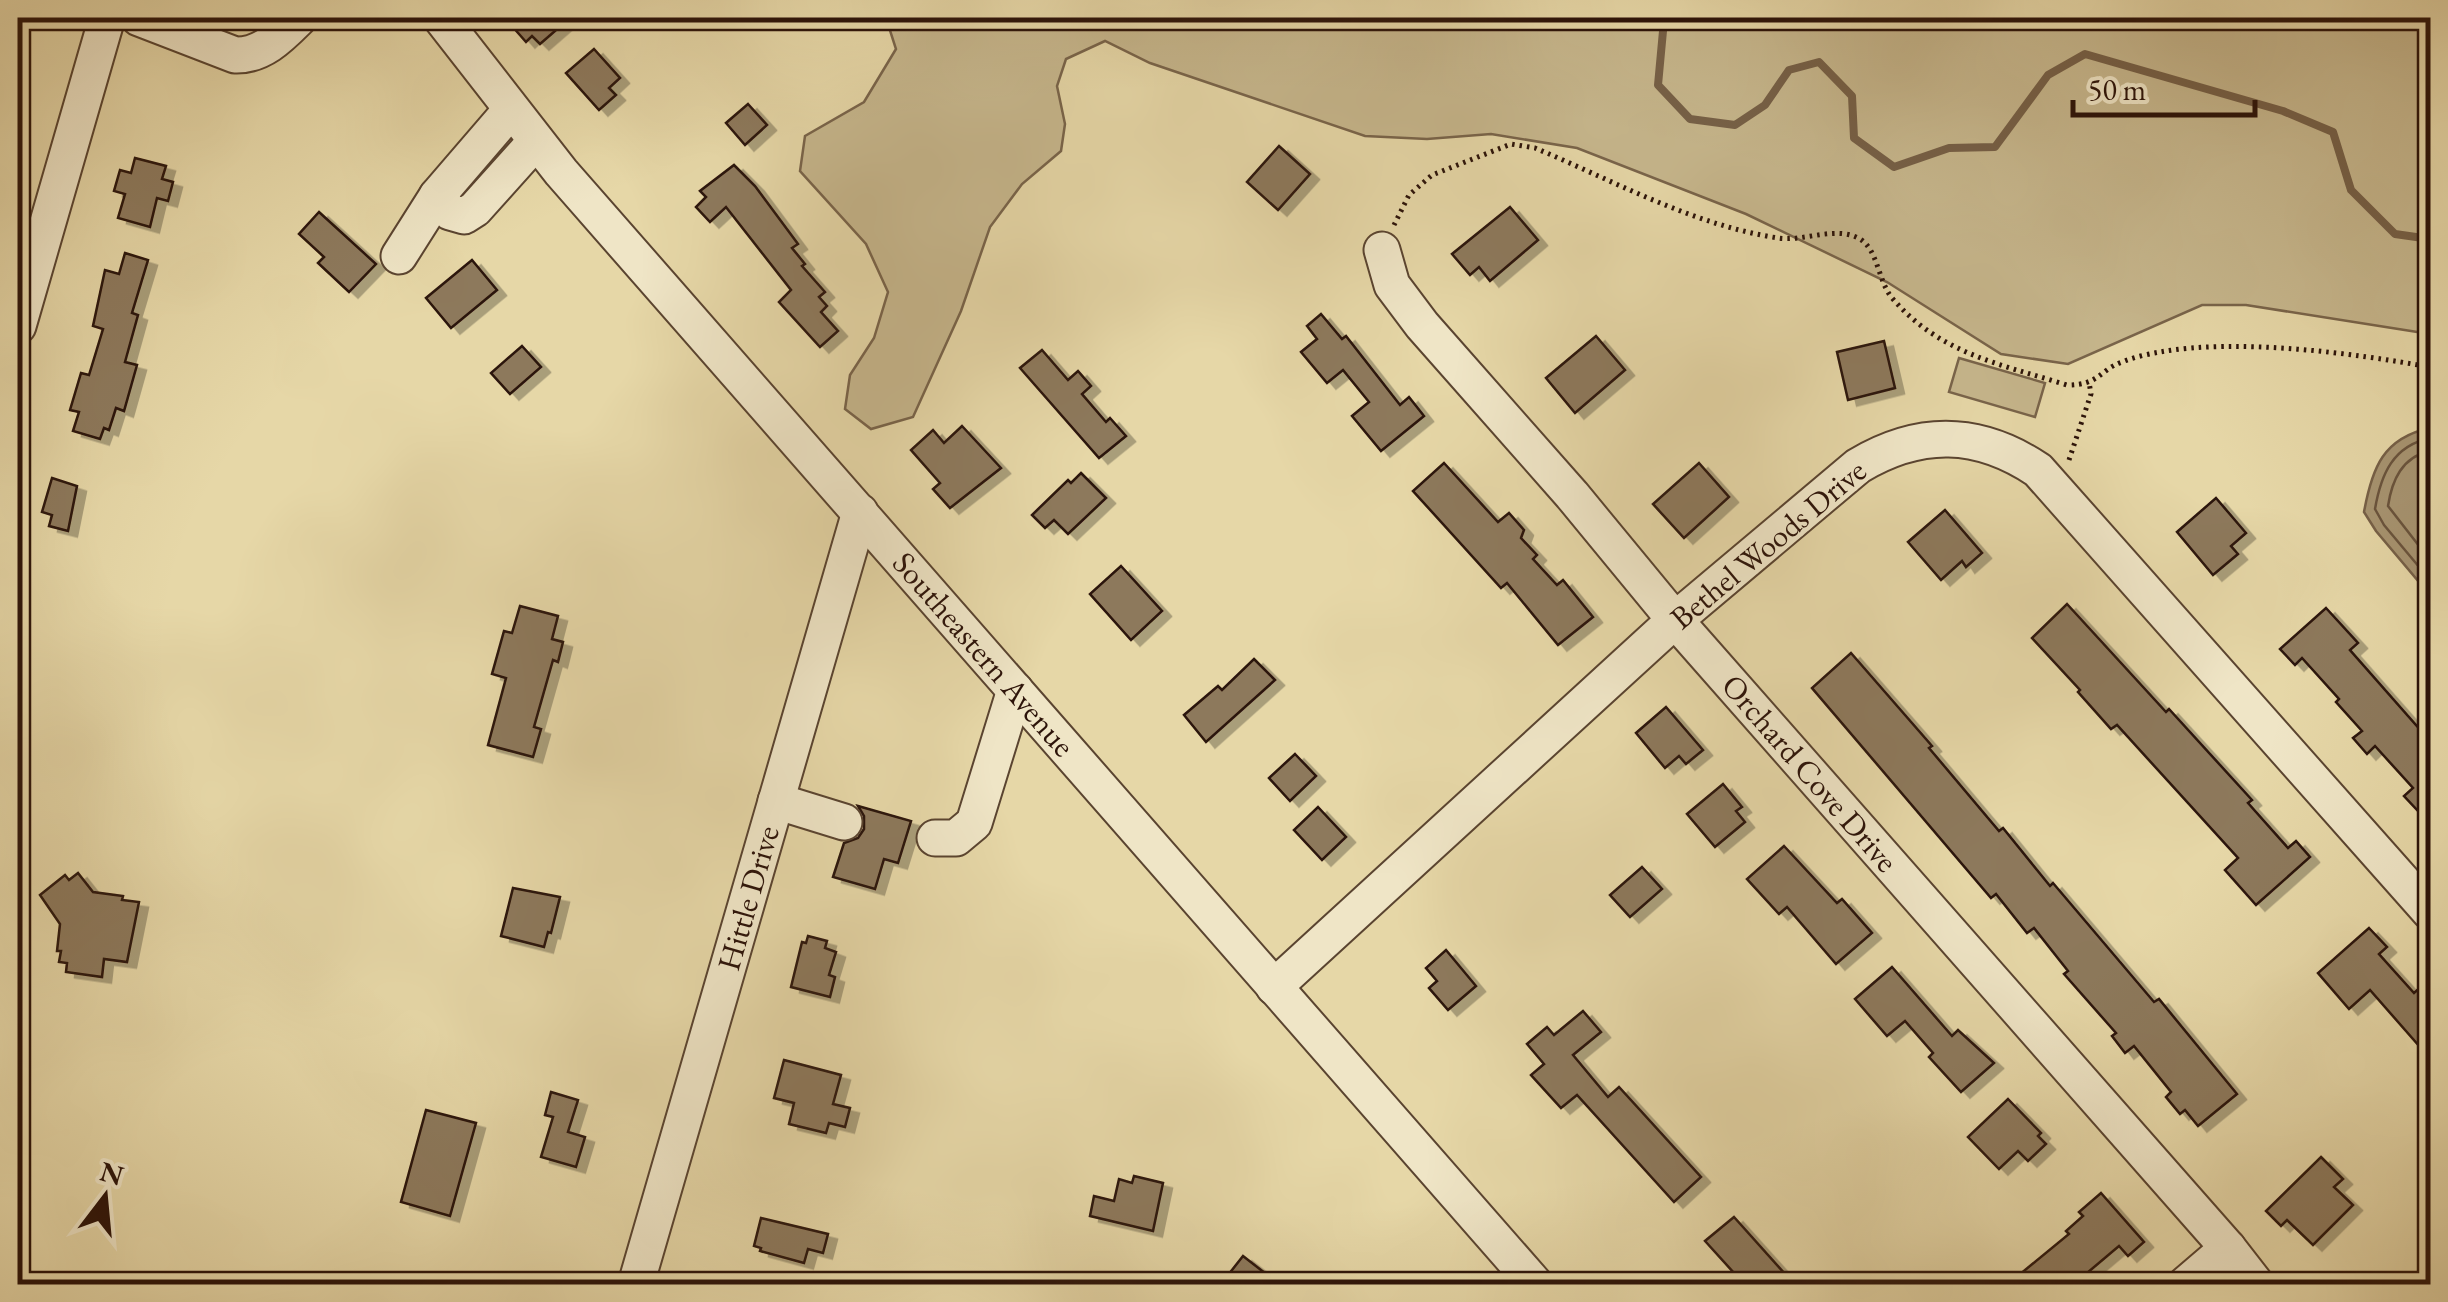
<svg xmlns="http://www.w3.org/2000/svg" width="2448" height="1302" font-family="'EB Garamond',serif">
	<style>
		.green { fill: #c6b68c; stroke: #79644a; stroke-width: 2.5 }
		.water { fill: #a79471; stroke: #766047; stroke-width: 2.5 }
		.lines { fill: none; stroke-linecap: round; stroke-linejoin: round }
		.shore { stroke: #6a543d; stroke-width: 2.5 }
		.stream { stroke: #766047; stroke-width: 8 }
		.building { fill: #8d795b; stroke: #2c1309; stroke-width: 2.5; filter: url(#shadow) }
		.minor-casing { stroke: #5a4430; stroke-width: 39 }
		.path { stroke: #2c1309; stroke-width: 5; stroke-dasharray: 2.5 5; stroke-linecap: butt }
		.minor { stroke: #efe5c6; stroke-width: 35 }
		.labels { text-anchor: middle; stroke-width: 8; stroke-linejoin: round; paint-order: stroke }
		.street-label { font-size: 32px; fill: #2c1309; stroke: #efe5c6 }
	</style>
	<defs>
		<filter id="shadow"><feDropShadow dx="9" dy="5.5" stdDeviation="0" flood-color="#0004"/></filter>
	</defs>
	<rect width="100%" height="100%" fill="#e6d7a7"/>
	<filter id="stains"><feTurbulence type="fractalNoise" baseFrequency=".002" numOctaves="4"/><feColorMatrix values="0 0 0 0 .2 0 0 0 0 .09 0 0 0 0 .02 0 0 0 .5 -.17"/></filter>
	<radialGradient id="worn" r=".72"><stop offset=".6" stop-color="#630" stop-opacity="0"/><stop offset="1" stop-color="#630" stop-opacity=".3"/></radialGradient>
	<!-- green -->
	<g class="green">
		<path d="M886,18h1544v316l-184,-29h-44l-134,59 -67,-10 -114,-72 -141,-68 -169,-66 -86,-14 -64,5 -62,-3 -215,-73 -45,-22 -39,18 -9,27 8,38 -4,27 -39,33 -32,43 -29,84 -48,106 -42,12 -26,-20 5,-34 24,-37 14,-46 -22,-48 -66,-73 5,-35 59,-34 32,-53z"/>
		<path d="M1959,358l86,25 -10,34 -86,-25z"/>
	</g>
	<!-- water -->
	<path class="water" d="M2430,428v167l-54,-64 -12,-19c8,-44 19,-74 66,-84z"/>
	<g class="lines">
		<!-- shore -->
		<g class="shore">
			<path d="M2430,438c-37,8 -49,36 -55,71l9,16 46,55"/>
			<path d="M2430,451c-28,6 -38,29 -42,55l42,54"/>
		</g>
		<!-- stream -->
		<path class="stream" d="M1661,18l2,13 -5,54 32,34 45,6 30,-20 24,-35 30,-8 33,34 2,42 40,29 55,-19 46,-1 53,-72 37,-21 198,57 50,21 18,58 44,44 35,5"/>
	</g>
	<!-- building -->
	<g class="building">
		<path d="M505,18h65l-30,26 -8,-8 -6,6z"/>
		<path d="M594,49l26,29 -11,10 7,7 -17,15 -33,-37z"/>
		<path d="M748,104l19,21 -22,20 -19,-22z"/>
		<path d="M1279,146l31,28 -32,36 -31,-28z"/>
		<path d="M135,158l31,8 -4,13 11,3 -5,19 -11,-3 -7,29 -32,-9 7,-24 -11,-3 6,-21 11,3z"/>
		<path d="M734,165l21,21 43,58 -6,4 13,16 -3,2 23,26 -6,5 8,9 -6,6 17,19 -18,16 -41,-45 12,-12 -65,-83 -16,15 -14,-15 10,-10 -6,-6z"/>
		<path d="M1510,207l28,33 -48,41 -11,-14 -9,8 -18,-21z"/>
		<path d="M319,212l57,52 -27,28 -31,-29 6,-6 -25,-23z"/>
		<path d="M125,253l23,7 -16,53 6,2 -13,47 12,3 -13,46 -8,-3 -7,22 -5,-2 -4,11 -27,-8 6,-19 -9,-2 11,-37 8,2 14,-46 -10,-3 12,-56 14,4z"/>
		<path d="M472,260l25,30 -46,38 -25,-30z"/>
		<path d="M1321,314l21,25 4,-3 54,69 9,-8 15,19 -43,35 -29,-35 17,-14 -26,-32 -16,13 -26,-31 16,-13 -10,-13z"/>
		<path d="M1596,336l29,34 -50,43 -29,-35z"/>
		<path d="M1884,341l11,47 -47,12 -11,-48z"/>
		<path d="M522,346l19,21 -31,27 -19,-21z"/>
		<path d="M1042,350l26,30 10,-9 13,15 -9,8 24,28 4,-4 16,18 -27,22 -79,-90z"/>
		<path d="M962,426l39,42 -51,40 -17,-19 7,-6 -29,-33 22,-20 11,13z"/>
		<path d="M1444,463l54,59 11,-9 15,17 -3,8 16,17 -4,4 24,26 6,-5 30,37 -35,28 -51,-62 -6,5 -88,-97z"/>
		<path d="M1699,463l30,34 -45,41 -31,-34z"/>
		<path d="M1081,473l25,25 -38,36 -14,-14 -9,8 -13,-13 36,-35 3,3z"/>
		<path d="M52,478l25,8 -9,45 -19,-5 3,-11 -10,-3z"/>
		<path d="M2216,498l30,35 -15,13 7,8 -25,21 -36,-43z"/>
		<path d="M1945,510l37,43 -16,14 -4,-6 -21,19 -33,-38z"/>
		<path d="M1121,566l41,45 -31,29 -41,-46z"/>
		<path d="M2067,604l99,108 3,-3 83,91 -4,3 40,45 8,-7 14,16 -54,48 -31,-35 13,-12 -121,-133 -6,4 -33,-37 2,-2 -48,-52z"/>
		<path d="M520,606l38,10 -6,23 11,3 -5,20 -5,-2 -19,67 7,2 -8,28 -45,-12 18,-67 -14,-4 12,-43 8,2z"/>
		<path d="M2326,608l32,35 -8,7 80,91v67l-2,-4 -9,8 -15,-16 9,-8 -38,-42 -8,8 -14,-16 9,-7 -26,-29 3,-3 -37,-41 -7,7 -15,-16z"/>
		<path d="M1851,653l81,93 -3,2 70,83 4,-3 47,58 3,-3 101,119 5,-3 78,95 -39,32 -13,-16 -5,4 -14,-17 5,-5 -37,-46 -9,7 -13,-17 4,-3 -52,-59 4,-3 -34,-43 -7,5 -31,-39 -5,4 -179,-210z"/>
		<path d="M1254,659l21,21 -69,62 -22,-27 34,-29 4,4z"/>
		<path d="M1666,707l37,43 -17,14 -7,-8 -14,12 -29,-35z"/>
		<path d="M1295,754l21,22 -26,25 -21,-23z"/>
		<path d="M1723,784l19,23 -6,4 9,11 -30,25 -28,-33z"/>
		<path d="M858,806l53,15 -13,42 -14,-4 -9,30 -42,-12 11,-34 14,-5 6,-9v-13z"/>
		<path d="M1318,807l28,30 -24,23 -28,-30z"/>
		<path d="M1784,846l53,57 5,-4 30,34 -36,31 -49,-57 -8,7 -32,-35z"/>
		<path d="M1642,867l20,22 -32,28 -20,-22z"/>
		<path d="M78,873l15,19 30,4 -1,4 17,2 -12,60 -23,-3 -2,18 -36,-5 1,-9 -8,-1 2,-11h-4l3,-27 -20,-29 25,-20 4,5z"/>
		<path d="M513,888l47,9 -9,36 -3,-1 -4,15 -43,-11z"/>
		<path d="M2369,928l18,19 -8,7 35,39 16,-14v59l-10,9 -50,-57 -21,19 -31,-36z"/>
		<path d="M808,936l19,5 -2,7 11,4 -7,23 6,2 -5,20 -39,-10 11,-45 4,1z"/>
		<path d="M1446,950l30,36 -28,24 -19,-22 8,-7 -11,-13z"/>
		<path d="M1892,967l60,69 6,-6 36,33 -33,29 -32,-35 4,-4 -28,-32 -18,15 -32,-37z"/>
		<path d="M1583,1011l18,21 -28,23 35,42 11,-10 82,90 -27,25 -97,-107 -16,13 -30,-33 13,-11 -17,-20 20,-17 7,8z"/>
		<path d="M784,1060l57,15 -8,29 17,4 -5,19 -16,-4 -3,10 -37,-9 5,-21 -20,-5z"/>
		<path d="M551,1092l27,8 -10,32 17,5 -9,30 -35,-10 12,-40 -8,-2z"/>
		<path d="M2008,1099l33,34 -3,3 8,8 -18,17 -10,-10 -19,18 -31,-32z"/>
		<path d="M426,1110l50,13 -26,93 -49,-14z"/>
		<path d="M2321,1157l22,22 -9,8 19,18 -40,40 -26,-25 -6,6 -15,-15z"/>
		<path d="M1134,1176l29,7 -10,48 -63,-15 4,-20 20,5 5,-22 13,4z"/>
		<path d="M2101,1193l43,49 -16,14 -9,-10 -45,38h-66l61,-50 -3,-3 17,-15 -4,-4z"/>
		<path d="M1734,1217l60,67h-50l-39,-43z"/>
		<path d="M761,1218l67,16 -5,19 -15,-4 -4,14 -44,-12 1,-3 -7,-2z"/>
		<path d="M1243,1256l36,28h-58z"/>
	</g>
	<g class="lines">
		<!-- minor casing -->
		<g class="minor-casing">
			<g id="minor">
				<path d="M139,18l96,37c27,1 46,-19 64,-37"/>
				<path d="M441,18l120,154 974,1112"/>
				<path d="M437,196l13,16 14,4 11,-7 61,-68"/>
				<path d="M1382,250l10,35 30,40 150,170 103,125 553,628 28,36"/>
				<path d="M399,256l38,-60 74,-86"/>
				<path d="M18,326l89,-308"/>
				<path d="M776,801l68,21"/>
				<path d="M935,838h21l18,-15 41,-133"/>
				<path d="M1274,987l401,-367 183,-154c62,-37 120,-36 180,4l392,442"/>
				<path d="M636,1284l224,-772"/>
				<path d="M2186,1284l42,-36"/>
			</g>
		</g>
		<!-- path -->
		<g class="path">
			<path d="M1394,225l15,-30 23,-20 79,-31 24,4c79,33 158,77 243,90 26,4 58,-13 82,1 18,11 18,42 32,59 48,56 108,66 175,87 33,0 32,-15 55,-23 12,-5 26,-8 38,-10 79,-14 192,1 270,15"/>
			<path d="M2069,460l22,-66 -2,-12"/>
		</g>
		<!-- minor -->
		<use href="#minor" class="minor"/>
	</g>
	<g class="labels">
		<!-- street labels -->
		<g class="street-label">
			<text transform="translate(1768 544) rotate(-40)" y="11">Bethel Woods Drive</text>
			<text transform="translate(984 654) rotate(49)" y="11">Southeastern Avenue</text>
			<text transform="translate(1810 773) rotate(49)" y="11">Orchard Cove Drive</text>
			<text transform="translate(748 898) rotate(-74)" y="11">Hittle Drive</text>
		</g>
	</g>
	<!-- margin -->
	<rect width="2448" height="1302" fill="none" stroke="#e6d7a7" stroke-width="60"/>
	<rect x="20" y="20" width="2408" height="1262" fill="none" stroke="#2c1309" stroke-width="5"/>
	<rect x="30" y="30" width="2388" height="1242" fill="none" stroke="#2c1309" stroke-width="2.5"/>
	<!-- north arrow -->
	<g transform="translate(105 1197) rotate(16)" stroke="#efe5c6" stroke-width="8" paint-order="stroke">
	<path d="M0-8L18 38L0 25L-18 38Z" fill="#2c1309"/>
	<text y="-15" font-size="28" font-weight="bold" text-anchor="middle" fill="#2c1309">N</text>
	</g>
	<!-- scale -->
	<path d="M2073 100v15h182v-15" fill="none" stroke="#2c1309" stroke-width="5"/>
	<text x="2088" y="100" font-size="30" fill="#2c1309" stroke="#efe5c6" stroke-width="8" paint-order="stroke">50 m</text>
	<rect width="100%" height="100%" filter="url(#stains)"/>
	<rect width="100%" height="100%" fill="url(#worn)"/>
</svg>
